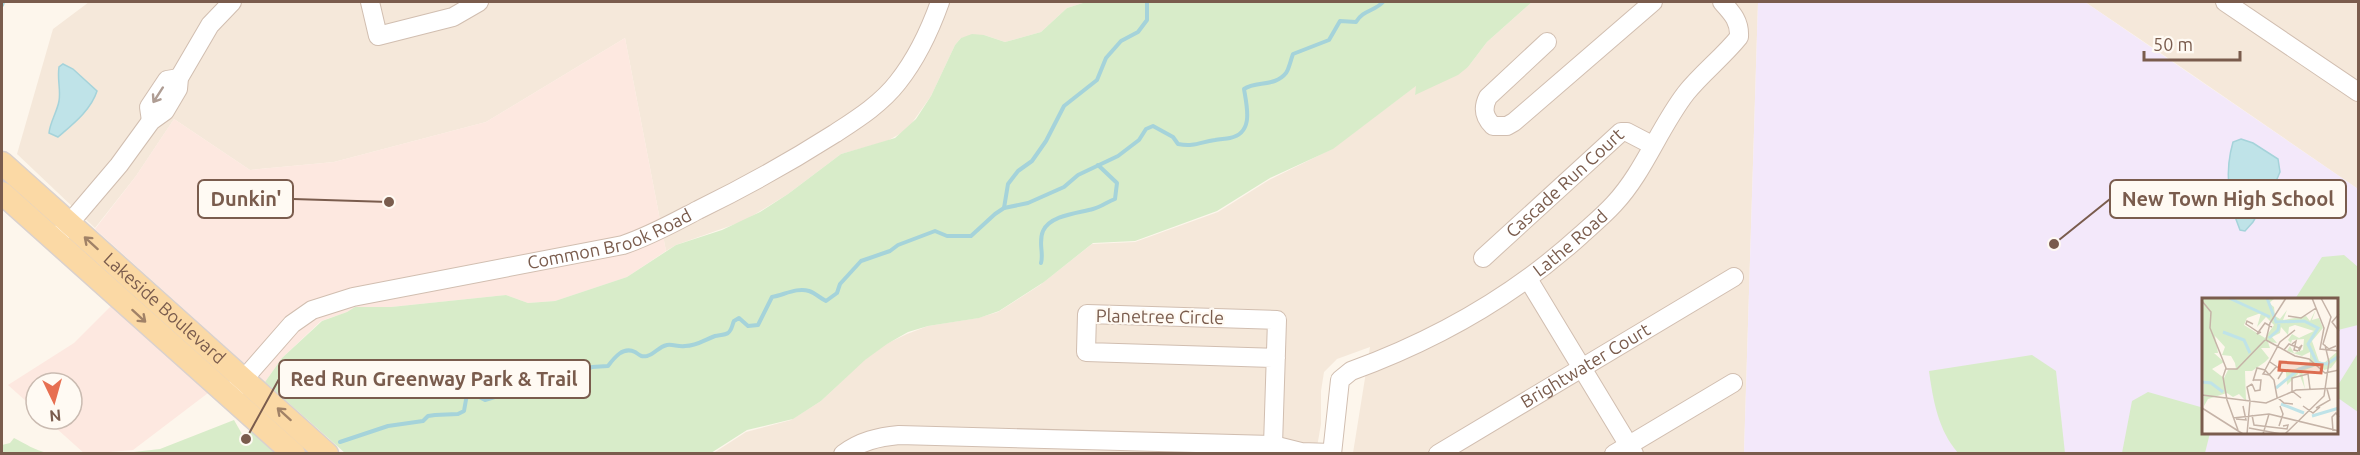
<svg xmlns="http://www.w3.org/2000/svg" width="2360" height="455" font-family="Ubuntu,sans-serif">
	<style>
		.residential { fill: #f5e8da }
		.commercial { fill: #fde8e0 }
		.education { fill: #f3e8fa; fill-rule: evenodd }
		.green { fill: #d8ecc9 }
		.water { fill: #bfe3e8; stroke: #a5d3da; stroke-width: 1.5 }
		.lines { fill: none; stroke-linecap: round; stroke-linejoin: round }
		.stream { stroke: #a5d3da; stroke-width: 4 }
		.minor-casing { stroke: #d1beb0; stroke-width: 20 }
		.major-casing { stroke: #dad1cd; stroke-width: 25 }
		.minor { stroke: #fff; stroke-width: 18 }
		.major { stroke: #fbd9a5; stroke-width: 22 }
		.oneway { stroke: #af9d94 }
		.oneway2 { stroke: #a18267 }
		.labels { text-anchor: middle; stroke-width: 4.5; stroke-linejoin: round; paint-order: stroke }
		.street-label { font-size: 18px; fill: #7a5c4d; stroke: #fffaf3 }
		.inset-river { fill: none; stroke: #bfe3e8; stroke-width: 3 }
		.inset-road { fill: none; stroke: #c5b3a7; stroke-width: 1.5 }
		.view { fill: #dc6d51; fill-opacity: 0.15; stroke: #dc6d51; stroke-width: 3 }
		.inset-edge { fill: none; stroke: #7a5c4d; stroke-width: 3 }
		.leader { fill: none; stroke: #7a5c4d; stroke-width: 2 }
		.callout-dot { fill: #7a5c4d; stroke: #fffaf3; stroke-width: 2 }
		.callout { fill: #fffaf3; stroke: #7a5c4d; stroke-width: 2 }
		.callout-label { font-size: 20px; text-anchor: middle; font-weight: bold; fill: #7a5c4d }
	</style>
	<rect width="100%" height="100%" fill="#fdf6ec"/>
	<!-- residential -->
	<g class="residential">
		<path d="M89,2h997l-19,6 -26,24 -36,10 -21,-7 -23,3 -6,7 -24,51 -24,34 -20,11 -46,13 -53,40 -44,27 -68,24 -10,6 -41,-213 -139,84 -152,40 -84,8 -76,-51 -38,57 -41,52 -78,-74 36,-125z"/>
		<path d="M1532,2h226l-14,451h-391l17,-106 -33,12 -13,13 -3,19v33l-5,29 -604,1 34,-22 45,-12 30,-19 42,-40 23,-17 21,-10 21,-8 50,-8 20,-6 42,-27 52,-41 43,-2 83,-30 51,-32 63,-31 85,-64 -2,9 53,-27 19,-25z"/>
		<path d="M2085,2h273v187l-196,-135z"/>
	</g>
	<!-- commercial -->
	<g class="commercial">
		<path d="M625,38l41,213 -39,26 -72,24 -27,2 -22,-8 -115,12h-36l-8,5 -26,9 -39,37 -17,24 -170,-153 41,-53 38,-57 76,51 84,-8 152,-40z"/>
		<path d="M113,304l95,89 -75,57 -48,4 -39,-35h26v-36h-36v27l-28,-25 66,-42z"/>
	</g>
	<!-- education -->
	<path class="education" d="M1758,2h327l273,187v264h-614zM2204,299h134v133h-134z"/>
	<!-- green -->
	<g class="green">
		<path d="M1086,2h446l-45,40 -19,25 -10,8 -43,20 1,-9 -83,63 -63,29 -53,33 -82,30 -42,2 -49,39 -45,29 -20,7 -51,8 -20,6 -21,12 -22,16 -44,41 -28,18 -46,11 -36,23h-366l-80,-71 17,-24 40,-37 25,-9 8,-5h36l115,-12 22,8 27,-2 72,-24 49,-32 46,-15 38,-18 28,-18 53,-40 54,-16 21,-19 15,-23 24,-51 6,-7 11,-4 12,1 21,7 36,-10 26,-24z"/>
		<path d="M2344,255l14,12v58l-20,5v-31h-43l27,-42z"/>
		<path d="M2358,353v59l-20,-14v-13z"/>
		<path d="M2032,355l24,16 9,82h-107c-20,-23 -25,-53 -29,-82z"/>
		<path d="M2148,392l56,16v24l6,1 -5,20h-83l10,-52z"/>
		<path d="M234,420l8,14 12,-4 26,24h-164l44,-5z"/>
		<path d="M14,438c12,6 20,12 34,15h-46v-8l8,-2z"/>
	</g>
	<!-- water -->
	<g class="water">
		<path d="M63,64l10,5 24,22c-6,19 -24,33 -39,46l-9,-4c1,-11 8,-21 10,-32 2,-11 -2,-22 0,-34z"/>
		<path d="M2241,139l12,4 25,16 2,13 -6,14 -21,36 -8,9 -5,-1c-12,-29 -16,-57 -7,-88z"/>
	</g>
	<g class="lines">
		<!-- stream -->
		<g class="stream">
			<path d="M2,5l1,-3"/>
			<path d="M1004,208l4,-24 10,-13 14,-10 14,-20 18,-35 33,-26 9,-22 15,-17 17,-9 9,-12v-18"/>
			<path d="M1041,263c3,-10 -3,-21 2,-32 7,-16 36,-18 50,-22 8,-2 14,-7 22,-10l2,-16 -19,-18"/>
			<path d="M340,442l48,-16 35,-5 5,-5 7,-1 23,-1 6,-3 3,-17 5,-1 13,7 56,-17 29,-4 22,-12 16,-1c6,-8 15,-20 27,-14 5,3 5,5 12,4 8,-2 11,-9 20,-11 6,-1 11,2 18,1 12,0 19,-6 30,-10 4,-1 10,-1 13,-3 4,-3 4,-8 6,-12l5,-3 9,8 10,-1 14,-28c12,-2 25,-10 37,-6 6,2 11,7 17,10l11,-8 3,-9 21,-23 29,-10 8,-6 37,-14 12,5h24l24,-22 9,-6 24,-5 36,-16 14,-12 40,-19 21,-16 7,-11 7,-3 20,11 5,7c17,3 22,-2 37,-4 5,-1 10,-1 15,-2 24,-5 17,-31 14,-49 12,-8 31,-2 42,-16 3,-4 5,-14 7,-19l36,-14 11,-19 16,1c7,-12 19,-11 27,-20"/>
		</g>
		<!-- minor casing -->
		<g class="minor-casing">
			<g id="minor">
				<path d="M370,2l8,34 75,-19 26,-15"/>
				<path d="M2225,2l133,90"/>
				<path d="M1547,42l-59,55c-6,12 -4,20 5,29h14l7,-4 139,-120"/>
				<path d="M151,121l-2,-14 18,-27 12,-2"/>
				<path d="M62,232l57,-67 32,-44 14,-10 13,-22 1,-11 31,-53 22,-23"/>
				<path id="s1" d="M1483,258l138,-126h6l25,13"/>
				<path d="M1528,279l106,175"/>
				<path id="s2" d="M236,388l56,-64 20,-14 41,-13 270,-52c27,-9 50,-22 75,-35 47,-23 92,-48 136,-76 23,-15 47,-30 64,-52 19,-24 32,-52 42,-80"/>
				<path d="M1273,445l4,-125 -190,-6 -1,38 190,6"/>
				<path d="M843,454c18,-13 35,-17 56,-19l374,10 28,7 31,1"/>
				<path id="s3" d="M1332,454l8,-74 11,-9c85,-31 163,-75 230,-136 11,-10 23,-20 33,-31 30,-32 45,-76 72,-111 16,-20 37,-36 53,-56 1,-16 -7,-24 -17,-35"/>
				<path id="s4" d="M1438,454l296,-177"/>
				<path d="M1614,454l119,-71"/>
			</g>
		</g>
		<!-- major casing -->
		<g class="major-casing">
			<g id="major">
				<path id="s5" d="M2,163l325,291"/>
				<path d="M2,193l292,261"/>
			</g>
		</g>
		<!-- minor -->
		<use href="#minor" class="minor"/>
		<!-- major -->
		<use href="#major" class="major"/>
	</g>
	<!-- one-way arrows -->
	<defs><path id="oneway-shaft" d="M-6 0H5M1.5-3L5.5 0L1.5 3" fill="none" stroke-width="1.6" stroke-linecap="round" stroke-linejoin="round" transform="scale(1.5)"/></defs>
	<use class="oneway" href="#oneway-shaft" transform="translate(158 95) rotate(123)"/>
	<g class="oneway2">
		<use href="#oneway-shaft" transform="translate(91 243) rotate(-138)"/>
		<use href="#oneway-shaft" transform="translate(139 316) rotate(42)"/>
		<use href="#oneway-shaft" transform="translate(284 414) rotate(-138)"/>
	</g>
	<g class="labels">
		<!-- street labels -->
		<g class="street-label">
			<text dy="6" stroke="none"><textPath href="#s1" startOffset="111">Cascade Run Court</textPath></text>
			<text dy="6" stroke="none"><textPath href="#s2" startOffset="416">Common Brook Road</textPath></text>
			<text dy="6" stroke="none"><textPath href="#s3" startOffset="344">Lathe Road</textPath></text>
			<text dy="6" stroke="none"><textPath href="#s5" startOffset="218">Lakeside Boulevard</textPath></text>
			<text transform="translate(1160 317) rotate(1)" y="6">Planetree Circle</text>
			<text dy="6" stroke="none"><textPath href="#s4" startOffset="172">Brightwater Court</textPath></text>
		</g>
	</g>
	<!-- overview -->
	<g transform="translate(2202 298)">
		<rect width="136" height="136" fill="#fdf6ec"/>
		<path d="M0,0l72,1 -5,4 5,4 1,9 5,3 7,-9 -4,10 23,-4 4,5 6,-12 -4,11 7,-2 4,10 -11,13 7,20 5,2 14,-12v8l-7,9 -7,2 -5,-5 -17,6 3,18 -6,-16 -12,12 -1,-13 23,-8 1,-5v-7l-8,4 -15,-5 3,-5 4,7 9,-3 1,-11 -12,1 -1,3 -3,-3 4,-6 7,4 15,-7 -19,-6 -6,2 -1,8 -7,-8 -1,6 -8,4 5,6 -9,-1 2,6h-9l8,10 -4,4 -13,9h-7l1,30 -7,-7 -6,3 -6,-4 -19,6 -4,7zM59,15l-4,14 9,-10 8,8 -9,13 -21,-13 3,-7zM13,38l10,11 -3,8 9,1 4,7 1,6 -8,1 -4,8 -12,-9 12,-7 -10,-9h4z" fill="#d8ecc9" fill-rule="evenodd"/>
		<path class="inset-river" d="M27,0l41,19M65,0l9,24 28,-1 14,7 -10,16 9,19 10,1 12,-8M21,34l21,8 6,13M67,40l9,-8 1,-6M0,84l9,1 12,9M74,90l23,-19 14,-4M79,106l23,9M110,118l27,-8"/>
		<path class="inset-road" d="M84,0l-16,25 -4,17 29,16 14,3 16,14 14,-3M110,0l12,30 -4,21 19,2M119,0l10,19 -8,27 6,5 7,-3M0,3l9,11 -1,16 16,40 -3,9 4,23 11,30M137,16l-7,8 7,9M86,18l13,2 15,-10M51,26l-6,-3 -1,3 12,8M59,34l-4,2 8,-11 7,4M90,46l4,-3 -2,9 4,1M82,52l5,-6 10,4v3l3,-6 -3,3M68,64l13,9 -5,8M24,71h11l28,-29M63,72l15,-28 15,-12M63,72l9,10 3,17 7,6 9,1M63,73l-2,3 6,1 8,-9M51,83l4,-13 8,2M50,86l3,7 5,-1 1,-10h-8M0,97l64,8 30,-13 43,-2M99,100l-9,-7v-13l16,-4 2,15M48,103l-3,-14 5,-3M101,108l10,7 7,-6M0,110l41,26M114,110l14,-8 -3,-11M50,117l2,10 33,4 1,-4 -5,1M31,120l36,-4 70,17M34,121l10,1 -3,-14M77,128l4,-12 -3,-8M47,130l32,6M131,133l-1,-14 4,-4 3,4M45,136l3,-33M61,136l6,-20M83,136l39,-38 5,-34 -4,-17"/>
		<path class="view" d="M78,64l42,3 -1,8 -42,-3z"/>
		<rect width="136" height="136" class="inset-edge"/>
	</g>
	<!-- callouts -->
	<path class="leader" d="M389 202L293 199M2054 244L2110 199M246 439L279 379"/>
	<g class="callout-dot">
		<circle cx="389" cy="202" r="6"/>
		<circle cx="2054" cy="244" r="6"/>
		<circle cx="246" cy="439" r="6"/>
	</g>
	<g class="callout">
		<rect x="198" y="180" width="95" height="38" rx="6"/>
		<rect x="2110" y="180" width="236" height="38" rx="6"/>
		<rect x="279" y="360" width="311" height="38" rx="6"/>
	</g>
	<g class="callout-label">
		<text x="246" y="206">Dunkin'</text>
		<text x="2228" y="206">New Town High School</text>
		<text x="434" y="386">Red Run Greenway Park &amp; Trail</text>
	</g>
	<!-- border -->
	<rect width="2360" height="455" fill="none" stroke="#7a5c4d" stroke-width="6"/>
	<!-- north arrow -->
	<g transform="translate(54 401) rotate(175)"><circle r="28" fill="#fffaf3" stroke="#cabbb1" stroke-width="1.5"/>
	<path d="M0-4.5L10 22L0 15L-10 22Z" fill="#e76f51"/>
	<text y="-9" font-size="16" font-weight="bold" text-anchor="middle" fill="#7a5c4d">N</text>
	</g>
	<!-- scale -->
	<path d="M2144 51v9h96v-9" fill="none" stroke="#7a5c4d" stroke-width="3"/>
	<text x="2153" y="51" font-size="18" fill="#7a5c4d" stroke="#fffaf3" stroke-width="4.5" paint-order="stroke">50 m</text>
</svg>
